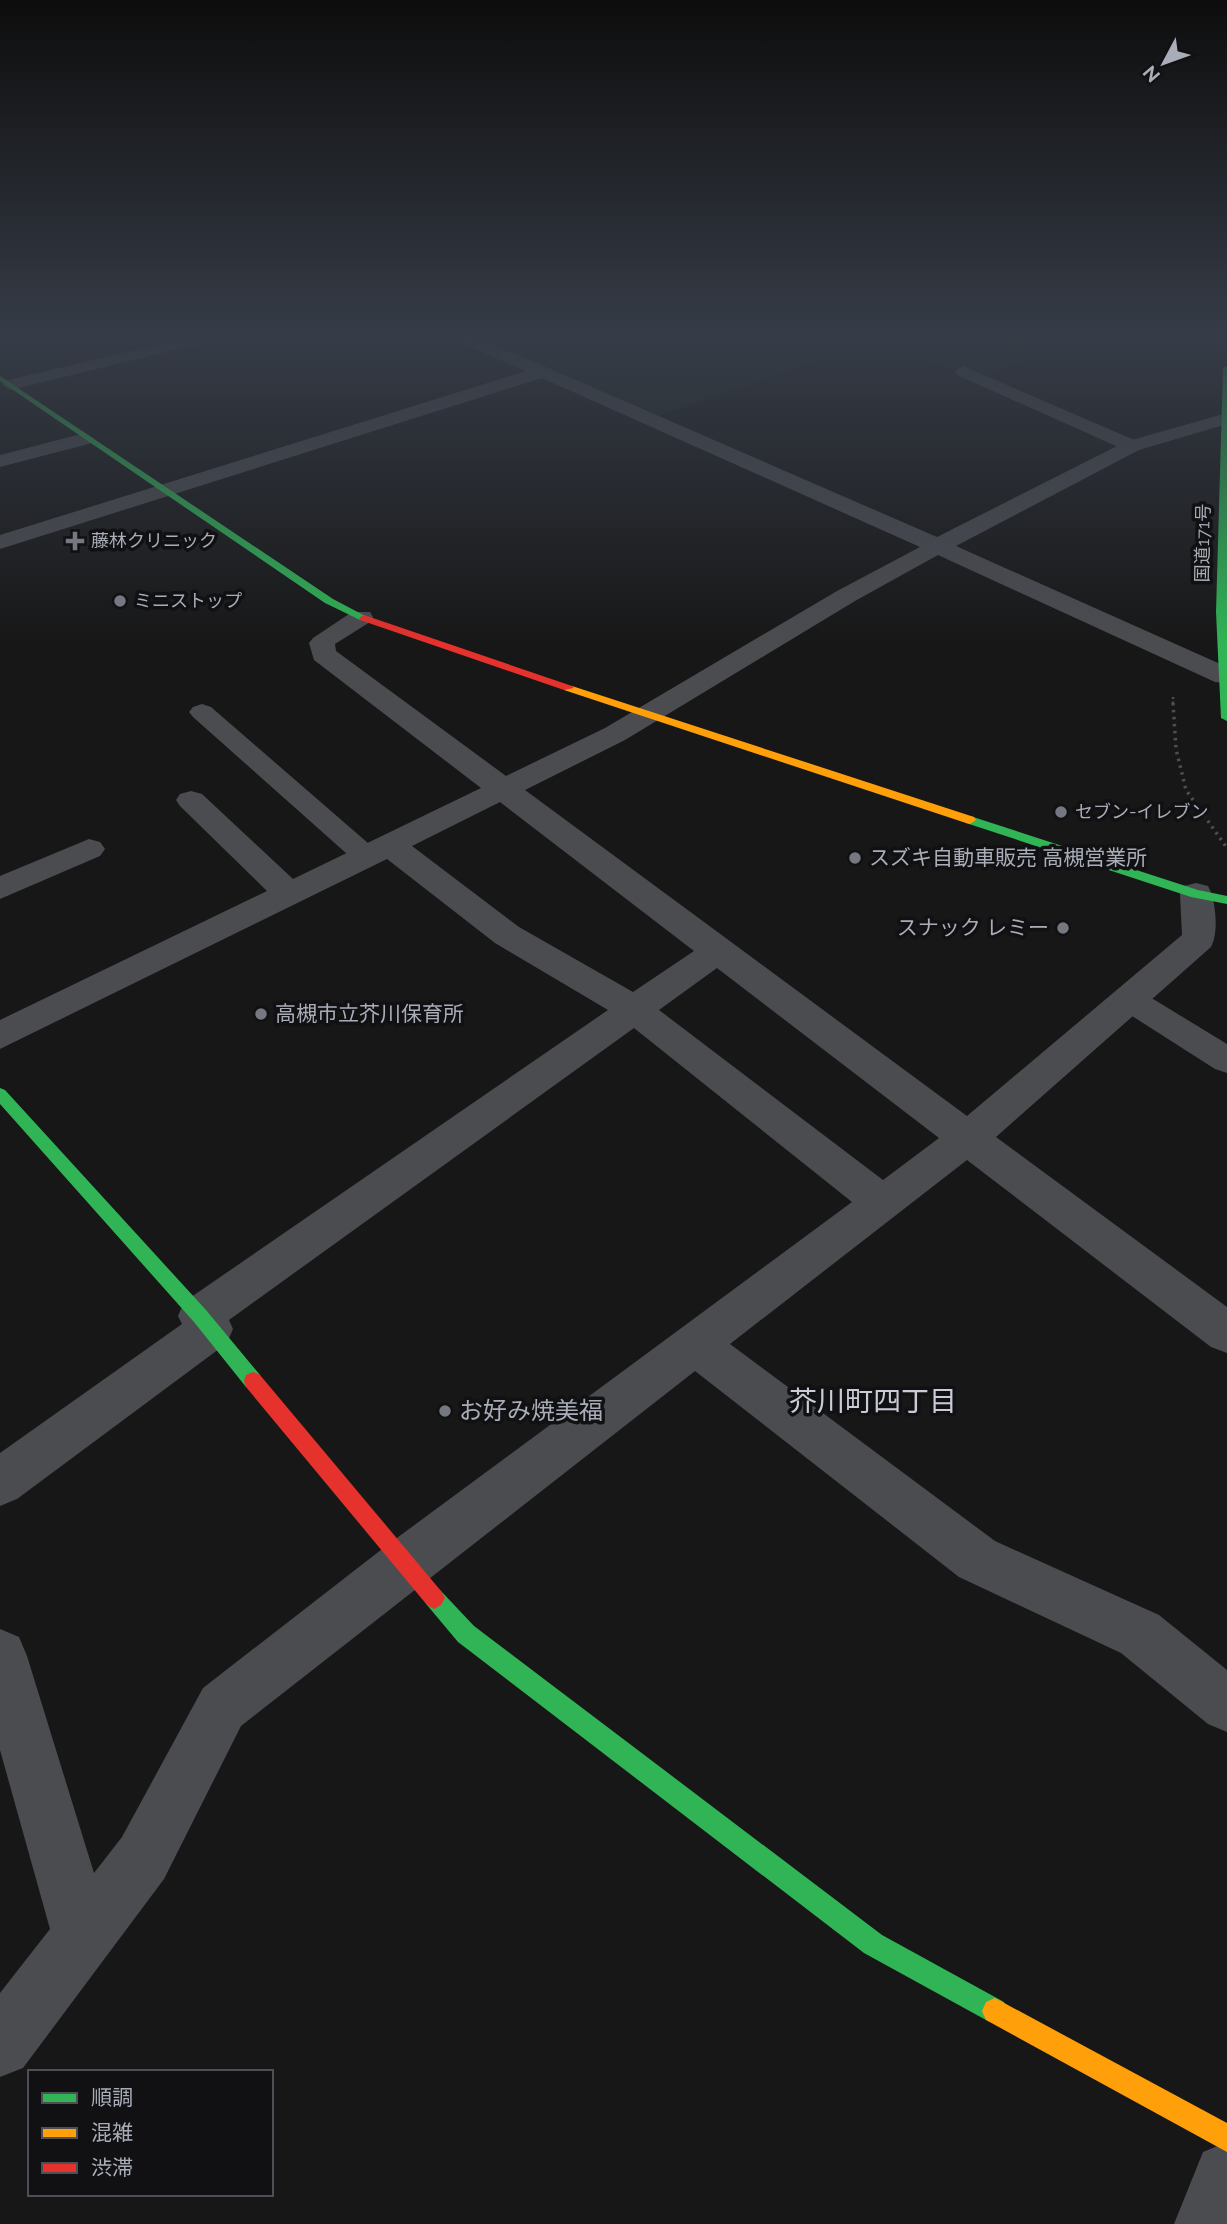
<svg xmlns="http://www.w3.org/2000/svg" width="1227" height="2224" font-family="Raleway,'Noto Sans JP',sans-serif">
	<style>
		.green { fill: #1d241e }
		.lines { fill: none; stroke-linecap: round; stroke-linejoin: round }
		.path-far1 { stroke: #4d4e52; stroke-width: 2.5; stroke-dasharray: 2 2.5; stroke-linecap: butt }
		.path { stroke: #4d4e52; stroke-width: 3.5; stroke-dasharray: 2.5 4.5; stroke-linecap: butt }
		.lane { fill: #4b4c50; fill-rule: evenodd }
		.street { fill: #4b4c50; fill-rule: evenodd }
		.fast { fill: #30b455; fill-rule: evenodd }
		.slow { fill: #ff9f0a; fill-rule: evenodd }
		.jam { fill: #e5322d; fill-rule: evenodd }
		.poi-dot { fill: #757880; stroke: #111113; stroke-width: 2.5 }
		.labels { text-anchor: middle; stroke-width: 7; stroke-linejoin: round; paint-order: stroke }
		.far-poi-label { font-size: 18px; fill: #a8adb8; stroke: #111113; text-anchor: start }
		.far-street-label { font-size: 18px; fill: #a8adb8; stroke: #111113 }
		.poi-label { font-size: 21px; fill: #a8adb8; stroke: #111113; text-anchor: start }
		.near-poi-label { font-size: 24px; fill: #a8adb8; stroke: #111113; text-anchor: start }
		.near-neighbourhood-label { font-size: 28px; fill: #c9ccd4; stroke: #111113 }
	</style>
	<rect width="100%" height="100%" fill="#171717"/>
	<!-- green -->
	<path class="green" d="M464,334h604l-7,11 7,3 -83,27 -18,-10 -14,5 -83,-28 -214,75z"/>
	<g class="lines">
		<!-- path-far1 -->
		<path class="path-far1" d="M1173,697v8"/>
		<!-- path -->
		<path class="path" d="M1173,703l3,46 10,41 41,58"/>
		<!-- lane -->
		<g class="lane">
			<path d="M203,334h26l-2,3 -217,53 -8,-5 2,-4z"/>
			<path d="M267,334h18l1,1 -8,5z"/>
			<path d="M963,366l176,76 2,4 -2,4h-14l-168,-75 -2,-4z"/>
			<path d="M202,704l9,3 165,143 4,6 -4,6 -10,3 -10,-3 -163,-145 -4,-5 4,-5z"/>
			<path d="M1129,987l11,4 87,53v29l-12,-4 -97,-62 -5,-8 5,-8z"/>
		</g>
		<!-- street -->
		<g class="street">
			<path d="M448,334h22l467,203 188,-95 102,-29v11l-88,26 -183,96 271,121v16l-12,-1 -277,-127 -83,46 -230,139 -100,50 442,326 215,-181 -2,-41 4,-8 12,-3 12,3c8,14 11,47 3,61l-215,190 231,170v46l-16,-6 -244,-187 -237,184 265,197 164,74 68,55v62l-19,-8 -87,-71 -162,-76 -264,-206 -454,355 -77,153 -141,189 -23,9v-84l50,-64 -50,-179v-121l19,8 8,19 67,217 28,-36 81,-149 183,-142 466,-344 -218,-174 -405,292 4,9 -6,14 -210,156 -17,7v-53l182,-129 -4,-8 6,-14 424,-292 -113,-67 -108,-84 -387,190v-29l267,-129 -87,-85 -4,-6 4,-6 11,-3 11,3 91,85 188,-91 -167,-128 -5,-17 4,-5 39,-26h18l3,5 -3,5 -35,22 1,7 170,125 99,-48 232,-137 83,-44 -378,-169 -542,171v-14l526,-164 -76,-33zM500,802l194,149 -61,41 -114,-65 -107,-81zM717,968l222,170 -56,42 -224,-170z"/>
			<path d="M85,433l10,6 -3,4 -92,24v-12z"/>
			<path d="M89,839l11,3 5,7 -5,7 -100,43v-23z"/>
			<path d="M1227,2142v82h-53l29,-72z"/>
		</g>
		<!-- fast -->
		<g class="fast">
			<path d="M1227,366v355l-6,-3 -5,-106 7,-244z"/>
			<path d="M0,376l333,223 36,19 -9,2 -35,-17 -325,-222z"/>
			<path d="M970,816l228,74 29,6v8l-36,-7 -225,-74 -2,-3z"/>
			<path d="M0,1088l5,2 201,220 54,65 2,6 -2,6 -7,3 -7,-3 -52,-65 -194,-218z"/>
			<path d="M434,1587l7,4 33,35 408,309 122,67 4,9 -4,9 -9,4 -9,-4 -122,-67 -406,-311 -31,-37 -4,-7 4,-7z"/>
		</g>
		<!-- slow -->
		<g class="slow">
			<path d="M564,686h8l402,131 2,3 -6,4 -4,-1 -402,-133z"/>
			<path d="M995,1998l232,125v29l-241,-132 -4,-9 4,-9z"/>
		</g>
		<!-- jam -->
		<g class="jam">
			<path d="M364,615l208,71 2,2 -10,2 -204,-70 -1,-2z"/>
			<path d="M253,1372l7,3 181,216 4,7 -4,7 -7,4 -7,-4 -181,-218 -2,-6 2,-6z"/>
		</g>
	</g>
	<!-- sky -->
	<linearGradient id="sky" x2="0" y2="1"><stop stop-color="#0d0d0d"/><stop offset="0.52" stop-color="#363c47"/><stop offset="1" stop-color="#363c47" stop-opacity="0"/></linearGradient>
	<rect width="1227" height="645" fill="url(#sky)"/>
	<!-- markers -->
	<g class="poi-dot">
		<path d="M71.5 530.5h7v7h7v7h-7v7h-7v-7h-7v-7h7z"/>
		<circle cx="120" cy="601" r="7"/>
		<circle cx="1061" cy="812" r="7"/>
		<circle cx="855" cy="858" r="7"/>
		<circle cx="1063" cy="928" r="7"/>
		<circle cx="261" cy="1014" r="7"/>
		<circle cx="445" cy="1411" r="7"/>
	</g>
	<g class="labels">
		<!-- far-poi labels -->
		<g class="far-poi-label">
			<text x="91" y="547">藤林クリニック</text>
			<text x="134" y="607">ミニストップ</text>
			<text x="1075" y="818">セブン-イレブン</text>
		</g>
		<!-- far-street labels -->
		<g class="far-street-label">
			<text transform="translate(1203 543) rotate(-89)" y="6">国道171号</text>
		</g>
		<!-- poi labels -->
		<g class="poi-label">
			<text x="869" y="865">スズキ自動車販売 高槻営業所</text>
			<text x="1049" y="935" text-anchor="end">スナック レミー</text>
			<text x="275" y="1021">高槻市立芥川保育所</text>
		</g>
		<!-- near-poi labels -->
		<g class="near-poi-label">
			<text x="459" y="1419">お好み焼美福</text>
		</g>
		<!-- near-neighbourhood labels -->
		<g class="near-neighbourhood-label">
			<text x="873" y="1411">芥川町四丁目</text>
		</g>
	</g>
	<!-- legend -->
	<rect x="28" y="2070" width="245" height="126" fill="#111113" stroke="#4d4f55" stroke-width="2"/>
	<rect x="42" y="2093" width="35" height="10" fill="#30b455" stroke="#4d4f55" stroke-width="2"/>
	<text x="91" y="2105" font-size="21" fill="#a8adb8">順調</text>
	<rect x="42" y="2128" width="35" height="10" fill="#ff9f0a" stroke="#4d4f55" stroke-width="2"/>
	<text x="91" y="2140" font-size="21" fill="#a8adb8">混雑</text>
	<rect x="42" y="2163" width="35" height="10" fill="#e5322d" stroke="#4d4f55" stroke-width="2"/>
	<text x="91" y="2175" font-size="21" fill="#a8adb8">渋滞</text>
	<!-- north arrow -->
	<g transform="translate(1164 63) rotate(229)" stroke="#111113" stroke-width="5" paint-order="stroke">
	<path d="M0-5L12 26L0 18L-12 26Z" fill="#a8adb8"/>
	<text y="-10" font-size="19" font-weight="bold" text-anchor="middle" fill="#a8adb8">N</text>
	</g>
</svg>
